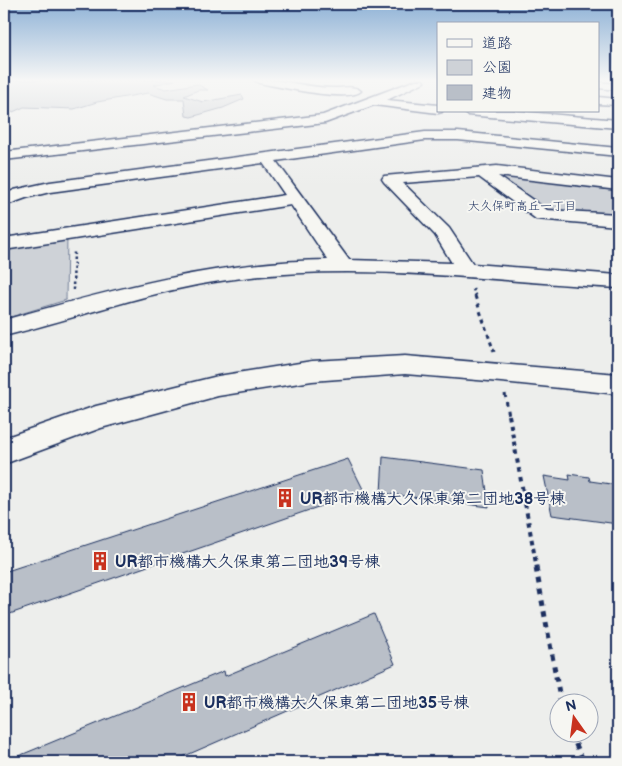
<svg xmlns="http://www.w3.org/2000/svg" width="622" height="766" font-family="'Balsamiq Sans','Klee One',sans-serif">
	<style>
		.green { fill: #ced2d7; stroke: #74809a }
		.building { fill: #b9bfc8; stroke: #1b2f5e }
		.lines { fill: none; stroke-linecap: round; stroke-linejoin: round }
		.minor-casing { stroke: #1b2f5e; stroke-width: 3 }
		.highway-casing { stroke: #1b2f5e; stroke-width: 3 }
		.path-far3 { stroke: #1b2f5e; stroke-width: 2.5; stroke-dasharray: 2.5 2.5; stroke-linecap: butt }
		.path-far2 { stroke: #1b2f5e; stroke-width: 3; stroke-dasharray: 4 4; stroke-linecap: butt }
		.path-far1 { stroke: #1b2f5e; stroke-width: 4; stroke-dasharray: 4.5 4.5; stroke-linecap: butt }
		.path { stroke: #1b2f5e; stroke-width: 5; stroke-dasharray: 5.5 5.5; stroke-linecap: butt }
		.minor { fill: #f6f6f2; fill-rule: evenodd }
		.highway { fill: #f6f6f2; fill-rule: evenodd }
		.labels { text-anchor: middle; stroke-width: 4; stroke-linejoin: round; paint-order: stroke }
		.far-neighbourhood-label { font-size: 12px; fill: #1b2f5e; stroke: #f6f6f2 }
		.near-poi-label { font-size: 16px; font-weight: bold; fill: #1b2f5e; stroke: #f6f6f2; text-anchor: start }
	</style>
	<rect width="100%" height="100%" fill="#edeeec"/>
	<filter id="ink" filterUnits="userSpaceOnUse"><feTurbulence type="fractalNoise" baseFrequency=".02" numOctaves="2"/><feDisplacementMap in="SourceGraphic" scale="10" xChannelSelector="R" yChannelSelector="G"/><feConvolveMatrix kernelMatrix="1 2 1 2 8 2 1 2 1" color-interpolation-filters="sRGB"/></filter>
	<g filter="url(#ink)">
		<!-- green -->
		<g class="green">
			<path d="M7,80h168l-22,5 13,4 31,-5 11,6h-10l-14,6 19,6 39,-7 2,4 -21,9 -32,9 -5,-1 -2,-17h-17l-19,-6 -51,9 -23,7 -50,-2 -20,9v-35z"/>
			<path d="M502,174l116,13v30l-59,-4 -15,-4 -48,-33z"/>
			<path d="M67,237l-1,63 -62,19v-72z"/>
		</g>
		<!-- building -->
		<g class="building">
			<path d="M383,457l101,13 5,37 -108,-14z"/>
			<path d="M348,459l16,32 -360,125v-44z"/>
			<path d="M569,474l20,3 1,4 28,4v39l-66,-9 -8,-39 26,4z"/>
			<path d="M374,614l21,50 -224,98h-167l220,-91 1,5z"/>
		</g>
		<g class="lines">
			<!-- minor casing -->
			<g class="minor-casing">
				<g id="minor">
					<path d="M254,80c27,-2 53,8 81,8 8,0 20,-3 26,3 -12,12 -84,-5 -102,-8z"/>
					<path d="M416,80h7l1,2 -37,18 51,5v6l4,1 -4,1 -64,-8 -49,18 -321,37v-8l319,-37z"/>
					<path d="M598,97l20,2v6l-20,-1z"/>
					<path d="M462,111h52l104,9v8l-150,-13z"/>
					<path d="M425,132h33l160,16v8l-160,-16h-33l-149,21 73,99 103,3 -17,-28 -51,-53 -2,-3 2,-3 113,-10 121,14v10l-120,-14 49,34 71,4v12l-82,-7 -57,-42 -76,6 46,45 24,36 145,11v13c-130,-7 -261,-27 -391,-8 -79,11 -148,38 -223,56v-16c107,-30 212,-59 324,-60l-37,-55 -287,45v-12l281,-43 -22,-32 -213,29 -24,6 -22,8v-11l10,-5 36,-8z"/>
					<path d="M405,356l213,18v20l-117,-12 -96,-8 -93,7 -94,15 -117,32 -97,36v-26l92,-32 122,-30 94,-15z"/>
				</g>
			</g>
			<!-- highway casing -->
			<g class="highway-casing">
				<path id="highway" d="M598,82l20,2v6l-20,-2z"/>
			</g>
			<!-- path-far3 -->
			<g class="path-far3">
				<path d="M473,289l3,9"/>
				<path d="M73,290l1,-39"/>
			</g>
			<!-- path-far2 -->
			<g class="path-far2">
				<path d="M475,296l19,56"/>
				<path d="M505,394l4,22"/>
			</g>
			<!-- path-far1 -->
			<path class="path-far1" d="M509,415l28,154"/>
			<!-- path -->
			<g class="path">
				<path d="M536,568l25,136"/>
				<path d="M571,734l13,28"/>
			</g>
			<!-- minor -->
			<use href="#minor" class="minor"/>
			<!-- highway -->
			<use href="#highway" class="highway"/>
		</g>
	</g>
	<!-- sky -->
	<linearGradient id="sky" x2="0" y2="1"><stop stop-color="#8db1d6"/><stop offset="0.43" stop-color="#f7f7f6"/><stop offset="1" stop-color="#f7f7f6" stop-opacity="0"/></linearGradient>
	<rect width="622" height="187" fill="url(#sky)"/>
	<!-- icons -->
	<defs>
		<g id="building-bare" transform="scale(1.5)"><path d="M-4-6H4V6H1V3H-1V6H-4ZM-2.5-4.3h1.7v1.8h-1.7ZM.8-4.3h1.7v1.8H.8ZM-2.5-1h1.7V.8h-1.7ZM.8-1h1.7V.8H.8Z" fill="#c8321e" stroke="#f6f6f2" stroke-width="2.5" paint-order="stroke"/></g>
	</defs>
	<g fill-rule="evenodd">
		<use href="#building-bare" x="285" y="498"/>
		<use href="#building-bare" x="100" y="561"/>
		<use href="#building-bare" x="189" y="702"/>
	</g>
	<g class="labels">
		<!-- far-neighbourhood labels -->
		<g class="far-neighbourhood-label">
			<text x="522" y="210">大久保町高丘一丁目</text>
		</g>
		<!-- near-poi labels -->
		<g class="near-poi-label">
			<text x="300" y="504">UR都市機構大久保東第二団地38号棟</text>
			<text x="115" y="567">UR都市機構大久保東第二団地39号棟</text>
			<text x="204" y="708">UR都市機構大久保東第二団地35号棟</text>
		</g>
	</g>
	<!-- margin -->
	<rect width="622" height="766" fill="none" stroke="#f6f6f2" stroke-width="20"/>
	<rect x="10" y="10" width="602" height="746" fill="none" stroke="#1b2f5e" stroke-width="2" filter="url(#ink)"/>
	<!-- legend -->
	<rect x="437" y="22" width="162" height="90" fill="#f6f6f2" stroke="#9ea6b7"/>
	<rect x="447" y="39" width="25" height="8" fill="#f6f6f2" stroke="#9ea6b7"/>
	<text x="482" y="48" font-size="15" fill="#1b2f5e">道路</text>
	<rect x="447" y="60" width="25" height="15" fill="#ced2d7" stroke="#9ea6b7"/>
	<text x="482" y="72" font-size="15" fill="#1b2f5e">公園</text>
	<rect x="447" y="85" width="25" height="15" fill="#b9bfc8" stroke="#9ea6b7"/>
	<text x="482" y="98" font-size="15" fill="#1b2f5e">建物</text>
	<!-- north arrow -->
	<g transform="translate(574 718) rotate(346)"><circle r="24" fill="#f6f6f2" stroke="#9ea6b7"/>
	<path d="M0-4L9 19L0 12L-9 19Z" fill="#c8321e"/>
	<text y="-8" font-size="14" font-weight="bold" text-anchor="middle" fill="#1b2f5e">N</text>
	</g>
</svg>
